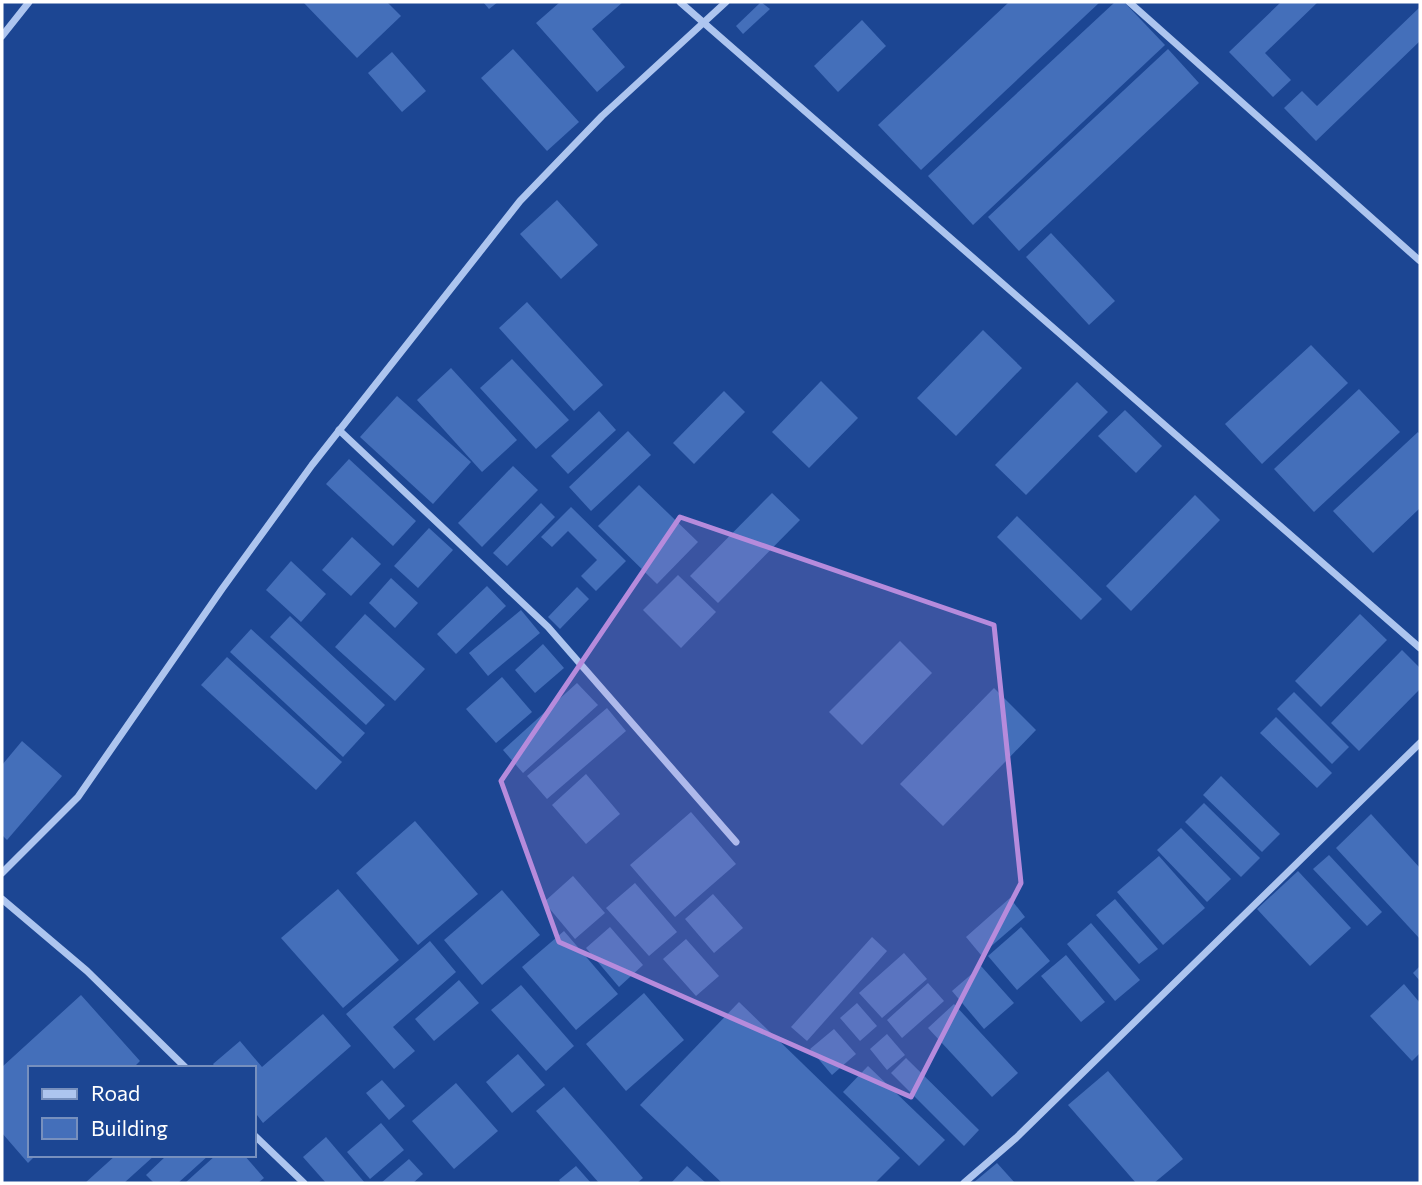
<svg xmlns="http://www.w3.org/2000/svg" width="1422" height="1185" font-family="Commissioner,sans-serif">
	<style>
		.building { fill: #446fba }
		.lines { fill: none; stroke-linecap: round; stroke-linejoin: round }
		.street { stroke: #adc5ef; stroke-width: 7 }
		.marked { fill: #b68bdc; fill-opacity: 0.2; stroke: #b68bdc; stroke-width: 5; stroke-linejoin: round }
	</style>
	<rect width="100%" height="100%" fill="#1c4693"/>
	<!-- building -->
	<g class="building">
		<path d="M303,2h84l14,14 -44,42z"/>
		<path d="M483,2h15l-9,7z"/>
		<path d="M560,2h63l-31,27 33,38 -28,25 -61,-69z"/>
		<path d="M761,2l9,7 -27,25 -7,-8z"/>
		<path d="M1009,2h91l-179,168 -43,-45z"/>
		<path d="M1115,2h9l41,43 -192,180 -45,-49z"/>
		<path d="M1281,2h37l-53,51 26,27 -18,17 -44,-45z"/>
		<path d="M1420,7v34l-104,100 -32,-33 18,-17 15,15z"/>
		<path d="M862,20l24,26 -48,46 -24,-26z"/>
		<path d="M513,49l66,73 -32,29 -66,-73z"/>
		<path d="M1168,49l31,34 -180,168 -31,-34z"/>
		<path d="M392,52l34,39 -24,21 -34,-39z"/>
		<path d="M557,200l41,45 -37,34 -41,-45z"/>
		<path d="M1051,233l64,68 -26,24 -63,-68z"/>
		<path d="M527,302l76,83 -29,26 -75,-83z"/>
		<path d="M983,330l39,38 -66,68 -39,-38z"/>
		<path d="M1311,345l37,38 -86,81 -37,-40z"/>
		<path d="M512,359l57,61 -33,29 -56,-61z"/>
		<path d="M451,368l66,72 -35,32 -65,-72z"/>
		<path d="M821,381l37,37 -49,50 -37,-36z"/>
		<path d="M1077,382l31,30 -82,83 -31,-30z"/>
		<path d="M1359,389l41,43 -86,80 -40,-43z"/>
		<path d="M724,391l21,21 -51,52 -21,-21z"/>
		<path d="M397,396l74,66 -38,42 -73,-67z"/>
		<path d="M1125,410l37,36 -26,27 -38,-37z"/>
		<path d="M599,411l17,19 -48,44 -17,-18z"/>
		<path d="M628,431l23,24 -60,56 -22,-24z"/>
		<path d="M1418,432l2,3v73l-47,45 -40,-42z"/>
		<path d="M349,459l67,62 -23,25 -67,-62z"/>
		<path d="M513,466l25,24 -56,57 -24,-24z"/>
		<path d="M639,485l59,57 -41,42 -59,-58z"/>
		<path d="M772,493l28,27 -82,83 -28,-27z"/>
		<path d="M1195,495l25,25 -89,91 -25,-25z"/>
		<path d="M541,503l14,14 -48,49 -14,-13z"/>
		<path d="M571,507l55,54 -30,30 -15,-15 16,-16 -29,-29 -16,16 -11,-10z"/>
		<path d="M1017,516l85,83 -21,21 -84,-83z"/>
		<path d="M429,528l24,22 -35,38 -24,-22z"/>
		<path d="M352,537l29,27 -30,32 -29,-26z"/>
		<path d="M291,561l35,33 -25,28 -35,-32z"/>
		<path d="M678,575l38,37 -35,36 -38,-38z"/>
		<path d="M391,578l27,25 -23,25 -26,-25z"/>
		<path d="M487,586l19,20 -50,48 -19,-20z"/>
		<path d="M577,587l12,12 -29,30 -12,-12z"/>
		<path d="M521,610l19,23 -52,43 -19,-23z"/>
		<path d="M365,614l60,55 -30,32 -60,-54z"/>
		<path d="M1360,614l27,26 -66,67 -26,-26z"/>
		<path d="M290,616l95,89 -19,20 -96,-88z"/>
		<path d="M251,629l114,104 -22,24 -113,-105z"/>
		<path d="M900,641l32,32 -70,72 -33,-33z"/>
		<path d="M543,644l21,24 -29,25 -20,-23z"/>
		<path d="M1402,650l18,18v21l-61,62 -28,-28z"/>
		<path d="M227,657l115,105 -26,28 -115,-105z"/>
		<path d="M502,677l30,35 -36,31 -30,-34z"/>
		<path d="M577,683l21,22 -75,68 -20,-23z"/>
		<path d="M994,688l42,42 -93,96 -43,-42z"/>
		<path d="M1294,692l55,55 -17,17 -55,-55z"/>
		<path d="M607,708l19,23 -79,68 -20,-23z"/>
		<path d="M1276,717l56,56 -15,15 -57,-55z"/>
		<path d="M22,741l40,35 -55,64 -5,-5v-70z"/>
		<path d="M586,774l34,40 -34,30 -34,-39z"/>
		<path d="M1221,776l59,58 -18,18 -59,-57z"/>
		<path d="M1204,803l56,55 -19,19 -56,-55z"/>
		<path d="M691,812l45,52 -61,53 -45,-52z"/>
		<path d="M1371,814l49,54v71l-84,-91z"/>
		<path d="M415,821l63,73 -60,51 -62,-72z"/>
		<path d="M1181,828l50,51 -24,23 -50,-52z"/>
		<path d="M1329,855l53,57 -15,14 -54,-57z"/>
		<path d="M1159,856l46,52 -42,37 -46,-53z"/>
		<path d="M1298,871l53,57 -41,38 -53,-57z"/>
		<path d="M573,876l32,37 -30,26 -31,-37z"/>
		<path d="M635,883l42,49 -28,24 -43,-48z"/>
		<path d="M338,889l61,71 -56,48 -62,-70z"/>
		<path d="M502,890l38,45 -58,50 -38,-45z"/>
		<path d="M713,894l30,34 -29,25 -29,-34z"/>
		<path d="M1010,898l15,19 -44,38 -15,-18z"/>
		<path d="M1115,899l43,50 -19,15 -43,-49z"/>
		<path d="M1091,923l49,57 -25,21 -48,-57z"/>
		<path d="M610,927l33,38 -24,22 -33,-39z"/>
		<path d="M1021,927l29,34 -33,29 -29,-34z"/>
		<path d="M564,931l54,63 -42,36 -54,-63z"/>
		<path d="M872,937l15,14 -80,90 -16,-14z"/>
		<path d="M686,939l33,37 -23,20 -33,-37z"/>
		<path d="M430,941l26,31 -63,55 22,24 -21,18 -48,-55z"/>
		<path d="M904,953l23,26 -45,39 -23,-25z"/>
		<path d="M1066,955l39,47 -24,20 -40,-46z"/>
		<path d="M981,966l33,37 -30,26 -32,-38z"/>
		<path d="M1420,966v15l-7,-8z"/>
		<path d="M459,980l20,23 -45,38 -19,-22z"/>
		<path d="M928,983l16,18 -42,37 -15,-18z"/>
		<path d="M1404,984l16,19v50l-8,8 -42,-45z"/>
		<path d="M521,985l53,61 -28,25 -55,-61z"/>
		<path d="M644,993l40,47 -58,51 -40,-47z"/>
		<path d="M81,995l59,66 -7,7h-103v87h6l-8,8 -26,-30v-66z"/>
		<path d="M739,1002l161,156 -25,25h-153l-82,-78z"/>
		<path d="M857,1003l20,23 -17,15 -20,-23z"/>
		<path d="M954,1004l64,69 -26,24 -64,-69z"/>
		<path d="M323,1014l28,32 -88,77 -9,-12v-43h-38l-3,-4 27,-23 22,26z"/>
		<path d="M834,1029l22,25 -24,21 -22,-26z"/>
		<path d="M887,1034l18,21 -18,15 -17,-21z"/>
		<path d="M518,1054l27,31 -33,28 -26,-31z"/>
		<path d="M906,1058l73,72 -15,16 -73,-73z"/>
		<path d="M868,1066l77,74 -26,26 -76,-74z"/>
		<path d="M1108,1071l75,88 -29,24h-18l-68,-78z"/>
		<path d="M382,1080l23,26 -16,14 -23,-27z"/>
		<path d="M456,1083l42,48 -44,38 -42,-48z"/>
		<path d="M564,1087l79,91 -6,5h-38l-63,-72z"/>
		<path d="M381,1123l23,27 -34,29 -23,-27z"/>
		<path d="M326,1137l39,46h-39l-23,-26z"/>
		<path d="M116,1155h39l-31,28h-39z"/>
		<path d="M167,1155h42l-31,28h-24l-8,-8z"/>
		<path d="M216,1155h28l20,23 -6,5h-73z"/>
		<path d="M409,1159l14,15 -10,9h-32z"/>
		<path d="M997,1163l18,20h-42z"/>
		<path d="M576,1166l15,17h-30l-2,-3z"/>
		<path d="M687,1166l19,17h-35z"/>
	</g>
	<g class="lines">
		<!-- street -->
		<g class="street">
			<path d="M680,2l740,646"/>
			<path d="M1129,2l291,259"/>
			<path d="M2,36l27,-34"/>
			<path d="M339,430l209,197 188,215"/>
			<path d="M2,873l76,-76 144,-208 90,-124 208,-264 82,-85 124,-114"/>
			<path d="M2,899l85,72 99,97"/>
			<path d="M254,1135l50,48"/>
			<path d="M964,1183l52,-45 404,-395"/>
		</g>
	</g>
	<!-- marked area -->
	<path class="marked" d="M680,517l314,108 27,258 -110,214 -352,-155 -58,-161z"/>
	<!-- border -->
	<rect width="1422" height="1185" fill="none" stroke="#ffffff" stroke-width="7"/>
	<!-- legend -->
	<rect x="28" y="1066" width="228" height="91" fill="#1c4693" stroke="#7790be" stroke-width="2"/>
	<rect x="42" y="1089" width="35" height="10" fill="#adc5ef" stroke="#7790be" stroke-width="2"/>
	<text x="91" y="1101" font-size="21" fill="#ffffff">Road</text>
	<rect x="42" y="1118" width="35" height="21" fill="#446fba" stroke="#7790be" stroke-width="2"/>
	<text x="91" y="1136" font-size="21" fill="#ffffff">Building</text>
</svg>
